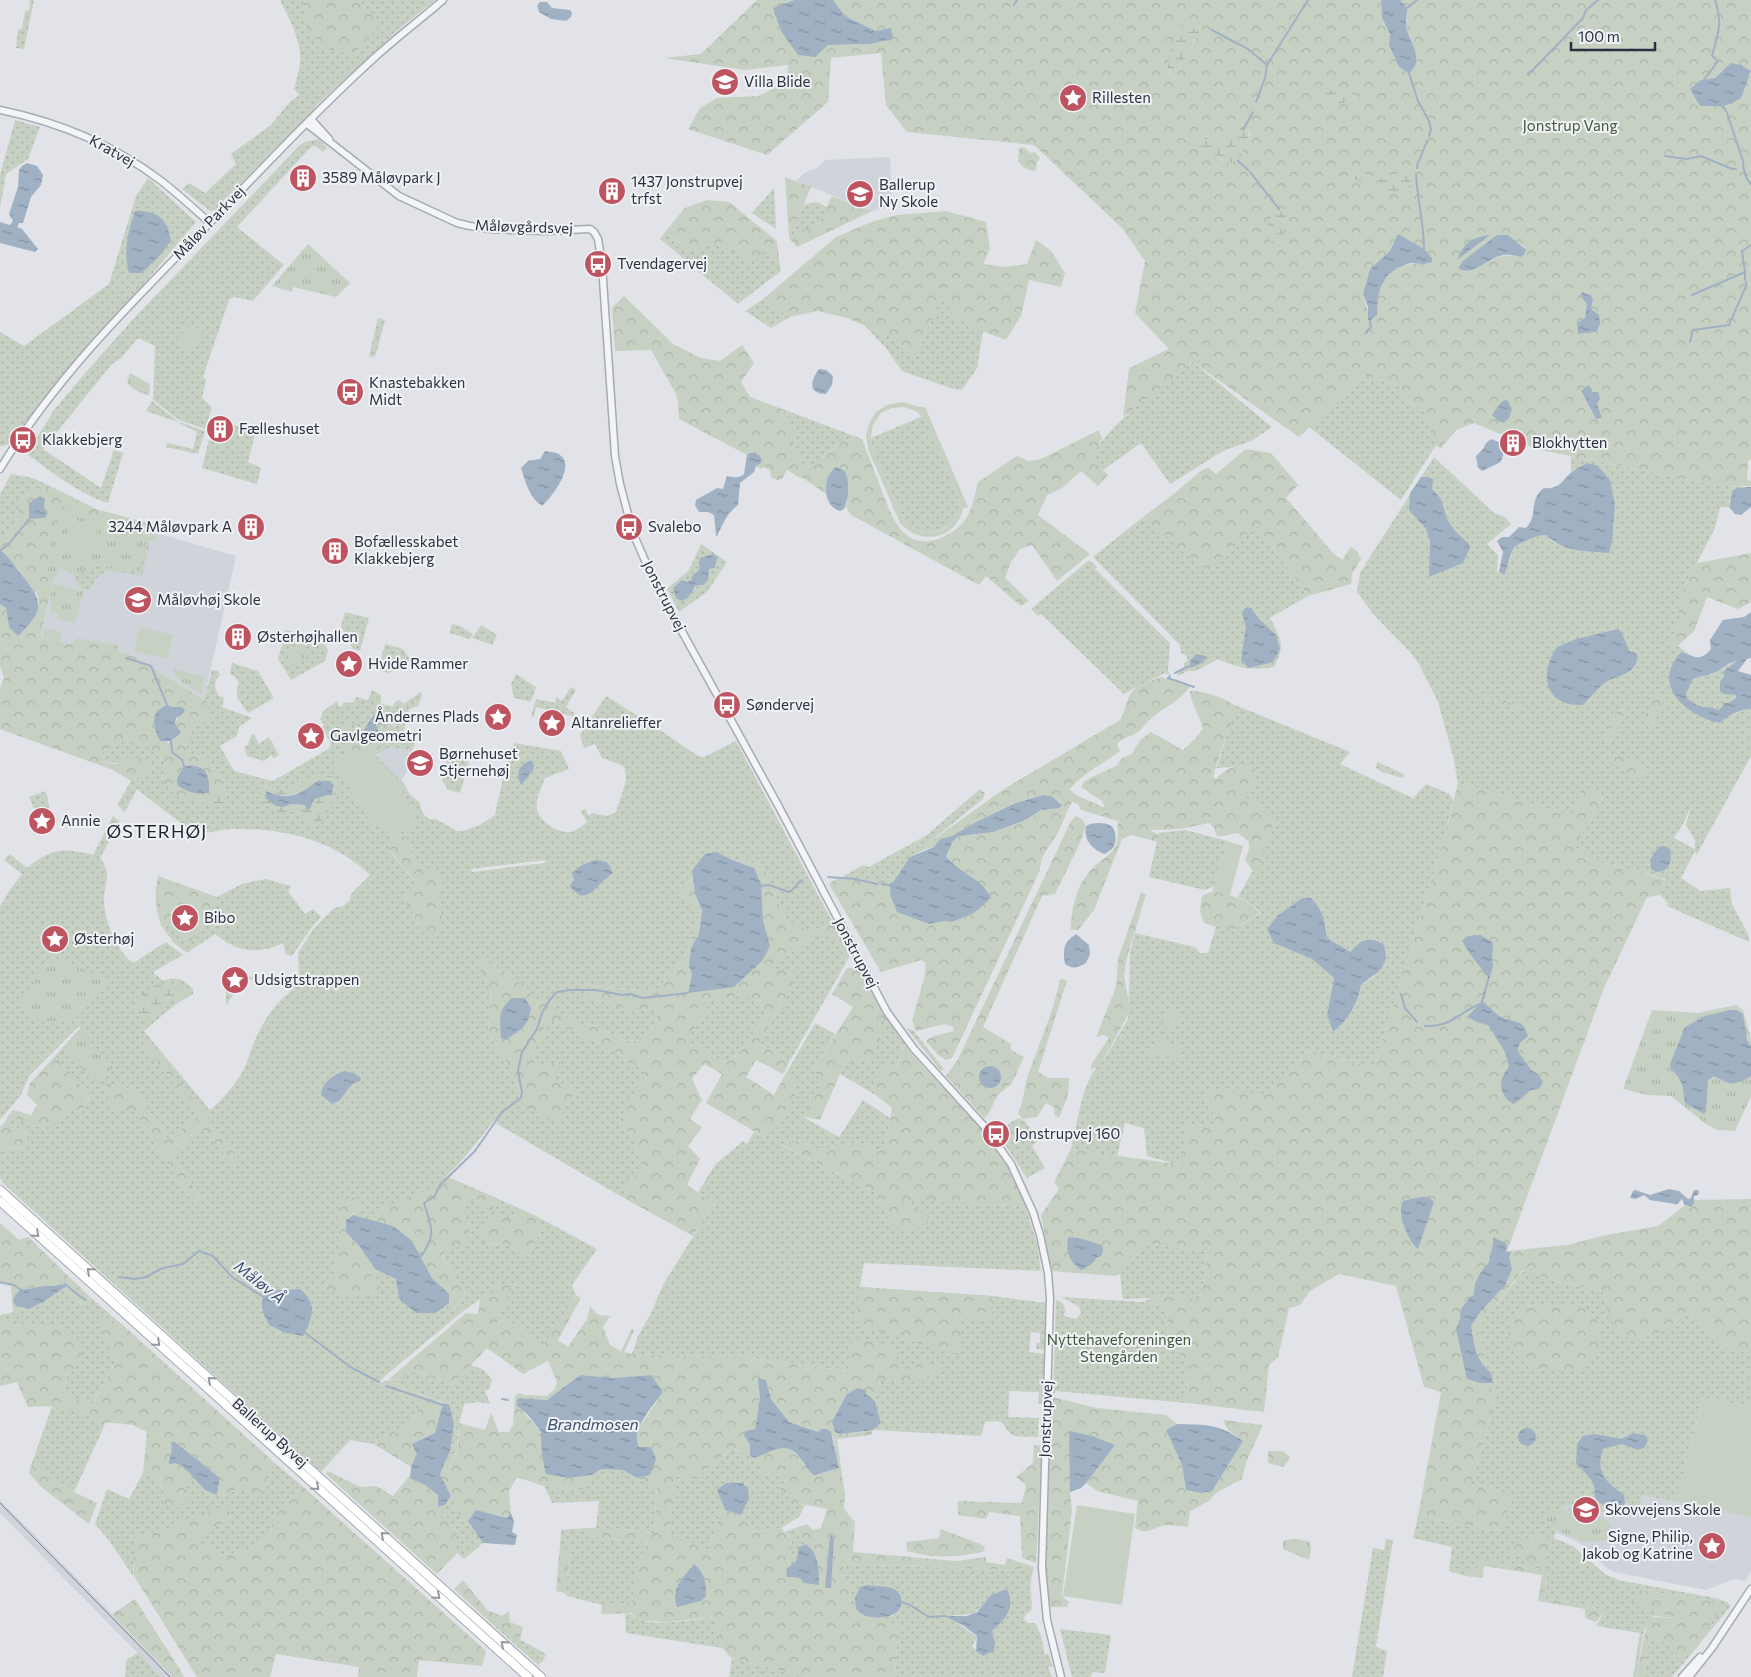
<svg xmlns="http://www.w3.org/2000/svg" width="1751" height="1677" font-family="Commissioner,sans-serif">
	<style>
		.built { fill: #cfd3da }
		.grass { fill: url(#grass-dots); fill-rule: evenodd }
		.forest { fill: url(#forest-crowns); fill-rule: evenodd }
		.wetland { fill: url(#wetland-marsh); fill-rule: evenodd }
		.park { fill: url(#park-tufts) }
		.pitch { fill: #c6d1c3; fill-rule: evenodd }
		.water { fill: url(#water-ripples); fill-rule: evenodd }
		.lines { fill: none; stroke-linecap: round; stroke-linejoin: round }
		.stream { stroke: #a0b1c4; stroke-width: 2 }
		.minor-casing { stroke: #a7aab2; stroke-width: 9 }
		.major-casing { stroke: #a1a8b2; stroke-width: 10 }
		.minor { stroke: #f3f4f7; stroke-width: 6 }
		.major { stroke: #fff; stroke-width: 8 }
		.tram { stroke: #7c8390; stroke-width: 1 }
		.oneway { stroke: #95989e }
		.labels { text-anchor: middle; stroke-width: 4; stroke-linejoin: round; paint-order: stroke }
		.poi-label { font-size: 15px; fill: #2b313e; stroke: #f0f2f6; text-anchor: start }
		.park-label { font-size: 15px; fill: #3f583a; stroke: #f0f2f6 }
		.street-label { font-size: 15px; fill: #2b313e; stroke: #f0f2f6 }
		.water-label { font-size: 16px; font-style: italic; fill: #3a4f6d; stroke: #f0f2f6 }
		.quarter-label { font-size: 18px; letter-spacing: 1px; fill: #1d232f; stroke: #f0f2f6 }
	</style>
	<defs>
		<pattern id="grass-dots" width="8" height="8" patternUnits="userSpaceOnUse" patternTransform="scale(1.25)"><rect width="8" height="8" fill="#c6d1c3"/><path d="M2 2h.1M6 6h.1" fill="none" stroke="#aab4a9" stroke-width="1.8" stroke-linecap="round"/></pattern>
		<pattern id="forest-crowns" width="20" height="18" patternUnits="userSpaceOnUse" patternTransform="scale(1.25)"><rect width="20" height="18" fill="#c6d1c3"/><path d="M2 6a3 3 0 1 1 6 0M12 15a3 3 0 1 1 6 0" fill="none" stroke="#aab4a9"/></pattern>
		<pattern id="wetland-marsh" width="20" height="14" patternUnits="userSpaceOnUse" patternTransform="scale(1.25)"><rect width="20" height="14" fill="#c6d1c3"/><path d="M1 5h8M5 5V1M11 12h8M15 12V8" fill="none" stroke="#aab4a9"/></pattern>
		<pattern id="park-tufts" width="24" height="20" patternUnits="userSpaceOnUse" patternTransform="scale(1.25)"><rect width="24" height="20" fill="#c6d1c3"/><path d="M3 7l-1-3M5 7V3M7 7l1-3M15 17l-1-3M17 17v-4M19 17l1-3" fill="none" stroke="#aab4a9"/></pattern>
		<pattern id="water-ripples" width="26" height="14" patternUnits="userSpaceOnUse" patternTransform="scale(1.25)"><rect width="26" height="14" fill="#a0b1c4"/><path d="M2 4q2-2 4 0t4 0M15 11q2-2 4 0t4 0" fill="none" stroke="#8391a1"/></pattern>
	</defs>
	<rect width="100%" height="100%" fill="#e1e3e8"/>
	<!-- built -->
	<g class="built">
		<path d="M890,157l2,50 -20,4 -76,-30 8,-8 13,-5 9,-8z"/>
		<path d="M150,531l86,25 -32,143 -68,-42 -95,-19 11,-55 -4,-31z"/>
		<path d="M391,747l21,4 -5,20 -6,11 -27,-27z"/>
		<path d="M1430,1466l321,24v81l-6,10 -10,-2 -29,11 -92,-18 -9,-5 -21,-21 -10,-6 -20,-8z"/>
		<path d="M0,1500l112,114 61,63h-12l-161,-164z"/>
	</g>
	<!-- grass -->
	<g class="grass">
		<path d="M30,0h4l-10,49 -8,-1 2,-18 4,-1 3,-18 4,-1z"/>
		<path d="M280,0h23l70,16 -17,-16h79l-37,30 -82,76 -3,5 -95,95v3l-8,2 -28,-22 7,-6 16,10 31,-29 -5,-10 40,-29 17,-21 11,-9 -5,-6c2,-8 5,-17 6,-26 2,-23 -11,-44 -20,-63z"/>
		<path d="M15,120l25,7 -12,32 -22,15 -6,34v-33z"/>
		<path d="M319,139l8,9 -4,4 -7,-6 -5,1 -74,80 47,38 -31,36 -19,-4 -5,3 -26,77 3,3 -4,18 10,9 -7,22 -26,-9 -26,-20 2,-54 -17,-8 -17,20 -9,6 -69,85 58,39 13,-38 9,3 -15,50c-29,-9 -56,-31 -81,-49l27,-44 32,-38 51,-57 163,-170 5,-3z"/>
		<path d="M148,178l48,44 -59,70 -76,84 -49,65 -4,4 -8,1v-114l24,14 85,-62 27,-88z"/>
		<path d="M774,188l2,41 -24,-16z"/>
		<path d="M818,202l9,5 -8,15 -30,16 15,-34z"/>
		<path d="M665,232l25,18 30,-8 24,19h10l12,-13 13,11 2,12 -43,33 -78,-65z"/>
		<path d="M941,298l16,20 26,13 -6,37 -15,22 -9,-1 -51,-18 -16,-23 -21,-22 26,11 24,19z"/>
		<path d="M762,300l28,17 -19,11 -26,-17z"/>
		<path d="M378,318l7,2 -9,34 -3,3 -4,-1z"/>
		<path d="M1193,362l79,65 -21,14 -28,10 -53,33 -29,-41 -38,27 -13,-13c27,-40 66,-66 103,-95z"/>
		<path d="M1363,375l37,11 4,13 22,14 10,32 -35,55 -92,-73z"/>
		<path d="M152,401l27,21 26,9 -7,23 -32,-7 1,-4 26,6 4,-17 -22,-11 -29,-10z"/>
		<path d="M785,410l77,29c-17,-2 -22,6 -35,15 -6,5 -13,9 -20,14l-5,-4 -8,-22 4,-12 -9,-8z"/>
		<path d="M923,416l5,8 31,75 -1,12 -4,9 -5,5 -10,6 -11,2 -12,-3 -8,-5 -5,-6 -31,-72 -1,-9z"/>
		<path d="M227,424l29,6 -8,32 13,6 -4,16 -55,-16 8,-33 20,4 2,-8 -5,-2z"/>
		<path d="M1571,456l150,30 30,1 -22,14v6h-9l-5,21 -36,69v25l-9,21 8,3 12,9 -8,-3 -11,38 26,25 23,8c10,-9 17,-12 31,-14v47l-55,100 -1,-5 -14,27 20,13 29,-3 2,16 16,30 1,8 -82,-36 1,-3 -8,-8 5,-16c-9,-2 -50,-15 -55,-14l-36,-17 30,-53 -32,21 -114,-33 -5,-27 -15,-54 -19,-38 -8,-11 -37,-38 -17,-23 3,-19 8,-13 66,-103 60,56 11,4 6,7 -24,20 11,11 -1,18 2,-1 5,3 11,-29 22,-10 9,-1 8,8 59,-24 2,-14 -18,-40 -10,-2 -16,9zM1618,710l7,1 -15,32 -6,-4zM1691,806l-5,19 9,15v9l-21,-11 8,-12z"/>
		<path d="M11,474l22,4 21,10 -24,4 -10,9 -4,23 -6,10 -10,5v-44z"/>
		<path d="M1143,517l65,53 49,-44 51,70 -38,22c11,21 16,27 4,49 -25,3 -33,2 -56,-8l-22,12h-8l-10,5 -1,-3 9,-5 -2,-1v-4l4,-3 -2,-5 -5,-2 -1,-8 -87,-88z"/>
		<path d="M150,531l7,7 -1,3 -6,-1 -8,36 -36,-6 -11,10 -5,11 -10,-3 -7,-13 26,-9 41,6z"/>
		<path d="M701,544l26,18 -20,30 -28,20 -12,-23 22,-19zM713,555l3,2 -1,11 -6,1 -6,16 -8,1 -4,8 -10,-13 6,1 4,-2 1,-4 8,-7 5,-12z"/>
		<path d="M1089,560l8,7 -2,2 75,74 -2,27 2,5 -5,-2 -41,21 -83,-80 -3,2 -7,-7z"/>
		<path d="M345,612l24,6 -9,33 -7,-2 -12,-22z"/>
		<path d="M452,624l8,2 13,8 -3,5 -21,-6z"/>
		<path d="M481,625l16,10 -5,10 -20,-7z"/>
		<path d="M286,630l36,9 6,11 -3,11 -34,19 -13,-21z"/>
		<path d="M385,644l18,5 7,11 -21,13 -11,-3z"/>
		<path d="M1736,660l-12,11v5l-4,6v9l3,3 14,1 -1,3 -7,5h-3l-8,7c-5,-3 -7,-2 -13,-2 -8,0 -13,-5 -19,-11v-3l7,-15 12,-4h6z"/>
		<path d="M232,663l26,8 16,27 -26,15c-3,-5 -10,-12 -11,-18 -1,-10 7,-14 -7,-21z"/>
		<path d="M212,670l6,1 2,4c-7,6 -6,13 -1,21l5,2 -2,9 30,11 -13,9 -2,9 -17,10 14,25 39,10 57,-33 1,-5 -6,-10 -9,-3 8,-5 -4,-6 4,-9 14,-9v4l2,2 2,-1 2,-4 9,1 3,-6 12,3 4,-10 9,5v9l12,3 2,-5 4,-2 4,4 15,-10 2,-3 2,4 -4,11 -9,3 -6,27 13,5 -4,10 -21,-4 -16,8 30,30 5,10 9,7 4,12 6,5h7l21,12h5l16,-5 17,-11 14,-64 6,-8 46,8 8,18 -24,9c-3,9 -10,21 -8,31 3,13 20,24 33,23 6,-1 13,-7 17,-10l-6,-11 4,-2 4,7 3,-3 15,3 9,-4 10,-31 -1,-13 -4,-3 -19,-7 -7,-14 -11,4 -4,-13 26,-39 51,32 41,28 6,1 32,-16 97,182 -25,10 -21,-10 -24,-58 -33,-6 -13,-7 -25,17 2,8 -14,15 20,18c-9,36 -18,56 -45,81l-63,-5 -6,11 51,15 18,-5 2,14 -15,19 -16,1 -36,-17 -4,6 -33,-21 -16,-7 -12,-16 -26,-15 -10,-13 -4,21 6,12 -3,42 24,38 5,17 7,7 51,-4 -25,-12 11,-17 -26,6 -3,-21 12,-26h11l68,35 4,6 20,8 -28,51 13,16 10,26 -20,34 -123,-72 -5,-5c-20,26 -41,56 -70,72 -14,8 -31,13 -46,19l-3,11 -22,-7 7,-8 -22,-4v51l-4,19 -10,12 47,-8 4,-8 21,10 3,20 37,14 13,-10 8,6 8,-16 -24,-40 29,-28 -7,-11 2,-15 7,-3 21,15 1,-14 29,13 -14,9 -25,24 20,1 25,13 13,-31 -4,-9 59,32 -25,36 4,10 -33,53 -37,-30 -8,7c-5,-14 11,-30 18,-42l-19,4 -7,10 -10,2 -18,13 -76,63 -7,8 42,21 -15,26 -22,5 -10,9 -24,-4 -29,32 -316,-287 -5,-7v-30l25,1 2,-15 -21,-13 2,-5 36,13 30,-22 7,6 9,-16 -35,-41 25,-28 -1,-2 -50,50 -8,19 -21,25v-213l9,-16 13,-17 -18,-14 6,-6 17,14c23,-19 37,-21 66,-13l20,-39 7,6 -20,36c13,17 4,24 4,42 1,22 11,49 29,63l33,-21 17,13 -30,17 10,9c15,-5 19,-2 30,8v5l-17,10 -32,27 66,79c13,-11 24,-24 33,-39 5,-10 8,-22 13,-33 9,-20 20,-36 38,-49l-2,-13 7,-2 -1,-21 16,-25 20,-20 9,-2 7,-6 1,-6 19,-19c-37,-35 -86,-47 -137,-46 -14,0 -27,7 -41,2 -5,-2 -11,-8 -15,-11 -13,-10 -27,-20 -40,-31l-12,23 -8,-7 14,-24 23,-13 -52,-7 1,-10 23,-11 20,4 19,17 -3,19 65,17 -7,-21 -11,-17 -17,-4 -7,-9 5,-6v-11l23,-8 -9,-22zM372,715l20,3v6l4,2 -5,6 -2,-2c-3,9 -10,21 -18,26l34,40 12,18 -35,13 -10,-3 -42,-68 8,2 7,-2 3,-13 -7,-6 1,-7c7,-6 18,-7 26,-5zM310,777l-8,38 -7,-4 -12,2 -24,-28 24,5 11,-1zM392,836l18,7 5,21 21,28 6,14 -23,24 -6,-16 -9,-14 14,-15 -29,-35zM545,860v3l-73,9 -1,-3zM141,1034l94,132 -35,-39 -28,26 28,45 -8,4 -57,-90 -3,-26 36,53 31,-22 -59,-79z"/>
		<path d="M516,674l20,13 -5,15 -17,-4 -3,-14z"/>
		<path d="M571,687l5,3 -10,17 8,6 1,4 -39,-10 -2,10 -3,-1 5,-17 19,4 1,-6 6,4z"/>
		<path d="M1235,705l115,47 -10,12 75,35 -1,-2 12,-13 24,10 3,6 -8,35 -71,233 -65,-18 -44,44 -60,-3 12,33 -35,42 -35,-10 -3,-28 -19,-5 -8,33 -46,-7c8,-27 9,-70 33,-89l24,-41 2,-66 5,-20 55,13 6,2 4,5h8l10,-33 13,11 30,-18 -7,-7 -16,-9 19,-34 18,-43 -37,-28 8,-26 -29,2zM1302,898l24,26 1,14 24,14 24,24 -14,9c-2,19 -13,35 -28,47l-6,-17 7,-37 -22,-19 -37,-16 2,-27z"/>
		<path d="M254,734l5,10 10,-7 10,18 -5,3 -3,-3 -7,6 -17,-5 -3,-9 4,-2 3,-10z"/>
		<path d="M448,756l21,6 -9,31 -12,-3 -6,-10z"/>
		<path d="M1377,762l27,12 -1,4 -21,-6 -6,-4z"/>
		<path d="M980,789l5,4 -2,6 -56,45 -1,5 -16,8 -16,24c-12,-6 -9,-1 -19,1l-33,-5 21,-12 6,2 58,-32z"/>
		<path d="M46,791l6,31 -11,2 -12,-27z"/>
		<path d="M1185,830l42,11 -12,45 -10,4 -56,-13 10,-44z"/>
		<path d="M266,879l25,7 -3,5 17,23 8,-5 8,8 -9,10 -20,29 -6,-2 -3,-11c-24,12 -47,9 -68,-9l-28,19 -14,-11 -11,-15 5,-2 33,6 17,-34 25,-13z"/>
		<path d="M825,933l10,3 12,25 -57,100 -31,-18 37,-63 -21,-11 1,-8z"/>
		<path d="M231,976l25,1c-16,8 -21,14 -30,29v-27z"/>
		<path d="M734,987l34,25 -28,40 -14,11 -40,-22 25,-40z"/>
		<path d="M874,1010l31,34 -7,21 -21,12 -3,17 -34,-20 6,-14 10,-2 14,3z"/>
		<path d="M815,1023l20,11 -21,34 7,16 -16,34 34,19 24,-37 27,18 -4,26 -4,3 -1,4 -23,-9 -18,5 -25,2 -16,-8 -18,4 93,47 12,18 4,16 2,-28 134,9 11,37 4,27 -177,-8 -4,24 132,9 54,7 -1,47 -9,-1 1,-6h3v-10l-9,-1 -2,20 15,2 -2,50h-4l1,-12 -30,-1 -1,26 31,1 -1,19c-18,-1 -27,4 -36,-15l-8,-1 -9,1 -4,14 -108,-6 8,-7 -6,-22 5,-21 -32,-9 -104,-14 -112,-3 6,-18 13,-23 12,-28 51,-82 -16,-11 17,-27 28,-24 4,3 7,-12 11,5 31,-61 -12,1z"/>
		<path d="M906,1028l7,2 31,39 -3,2z"/>
		<path d="M1019,1118l6,3 13,20 -6,5 13,22 -18,10 -31,-47z"/>
		<path d="M1146,1243l61,9 -6,47 -41,-5 -9,4 -28,1 -3,-25z"/>
		<path d="M1524,1270l38,13 41,8 3,8 62,29 18,-16 44,38 21,2v55l-48,-10 -23,91 -12,12 -26,-5 -3,14 -30,4 -45,-8 -10,33 19,8 32,28 13,6 97,18 12,4 4,4 -59,71h-29l5,-34 5,-3 16,4 5,11 33,-55 -68,-10 -5,2 43,26 -24,-2 -9,14 -8,47h-3l7,-44 -44,-7 8,-14 -14,-6 -46,-8 4,-28 -69,-10 -1,13 -11,-1 -2,4 -16,-5 3,-24 -39,-9 5,-22 78,15 7,-1v-40l-32,-6 24,-81 -17,-75z"/>
		<path d="M65,1287l18,18 7,-8 35,30 -12,-3 -9,-6 11,44 -24,44 -29,-11 5,-19 16,-19 -79,-36 -4,1v-7c29,-5 41,-11 65,-28z"/>
		<path d="M1061,1297l82,5 24,4 1,36 20,21 -1,40 -131,-12 -3,6 3,-97c7,1 11,8 8,14l2,3 11,2 4,-7 -3,-6z"/>
		<path d="M471,1365l13,5 8,9 -2,9 -5,3 5,13 -12,-2 -14,2c-1,7 -4,14 -5,20 -3,24 2,34 -19,50l10,-23 -1,-47 -31,-10 -30,-14h11l16,-9 37,14z"/>
		<path d="M52,1406l39,9 3,6 12,1 -32,70 -42,-29z"/>
		<path d="M733,1448l22,10 7,16 12,-1 11,8 -5,9 16,13 9,2 -6,12 -18,11 -26,4 -14,-17 8,-16 -32,-9 8,20 -4,2 -13,39 -34,-17h-5l6,-58 20,3z"/>
		<path d="M276,1464l25,21 -29,33 -1,17 -23,16 -25,3 -30,-14 39,-23 -69,13 -28,7 -2,39 -25,-37 -13,-15 12,-35 22,10 14,-26 18,7 4,24 20,-26h10l10,12 20,6 17,-10 14,13z"/>
		<path d="M601,1469l22,1 14,8 20,7 -3,49 -39,-6h-19l3,-27 -47,2 -8,-17 38,4 10,-15z"/>
		<path d="M451,1496l11,26 6,-1 15,22 -19,16 -7,-6v-23l-19,-23 7,-2z"/>
		<path d="M586,1528l2,8 60,7 -11,24 -5,36 -30,2 -35,-9 -2,-3 6,-43 -11,-5 1,-15z"/>
		<path d="M795,1528l11,16 -7,3 -3,14 -7,6 3,-27 -7,-8z"/>
		<path d="M1386,1539l7,1 -17,107 11,4 -4,26h-31l21,-129 11,2z"/>
		<path d="M844,1564l165,6 25,-3c-5,13 -3,28 -2,42l-5,5 -1,-1 -3,9 2,-2 3,3h7l6,12 4,21 2,-3 2,2 4,12h-5l4,10h-157l3,-51 -25,-10h20l1,-27 -27,-4 -11,24 7,6 -9,-3 -5,-13 3,-13 -10,-7zM991,1595l10,27 -9,9 3,12 -12,13 -11,-10 5,-9 -17,-12 -7,-10c23,1 25,-4 38,-20z"/>
		<path d="M625,1613c8,0 10,5 18,8 15,5 55,-2 72,-4l7,31 -96,-15z"/>
		<path d="M491,1623l55,31 -3,7 -5,4z"/>
		<path d="M1060,1629l51,6 -6,38 -13,-1 -1,5h-19z"/>
		<path d="M138,1653l23,24h-36l1,-17z"/>
		<path d="M732,1659l76,18h-79z"/>
	</g>
	<!-- forest -->
	<g class="forest">
		<path d="M303,0h53l17,16 6,10 -26,29 -25,-6 -21,-17z"/>
		<path d="M757,0h38l-1,1 34,44 41,-1 7,-13 -31,-15 -12,-16h548l1,18 8,16 -1,11 10,22 13,-26 -5,-10v-23l-7,-8h351v71l-10,-6 -19,6 -7,7 -14,2 21,26 9,-2 20,-30v385l-3,2 -1,19 4,1v5h-30l-185,-37 -62,-26 -18,7 -15,18 -6,-3 -9,-32 -22,-14 -4,-13 -37,-11 -64,62 -106,-75 -70,55 6,-49 40,-19 -34,-36 10,-52 -23,-33 -88,-83 -127,-13 -21,-27 -5,-52 -50,5 -3,44 -61,53 -79,-26 12,-21 17,-10 42,-2 19,-10 9,-6 1,-15 -43,5 -81,-12 37,-4zM1200,30l-26,49h-1l-6,-7zM1322,93l34,4 -8,5 -25,2zM1249,128l1,6 -7,20 -20,7 -14,-10 -8,-12 22,2 14,-9zM1355,171l23,8 15,-4 -13,18 -6,-7zM1286,218c-6,16 -2,18 6,31l-25,-22zM1398,235l14,7 12,22c-22,-2 -42,7 -46,31 -1,5 0,10 -1,16l-8,4 -6,-21 7,-25 20,-18zM1497,235h11l15,12 -2,10c-20,-5 -32,4 -48,13zM1593,300l-2,9 5,23 -18,2 -1,-11 8,-5 2,-14zM1585,390l8,2 9,26 -6,1 -15,-27z"/>
		<path d="M1024,147l6,6 5,-1 5,6 -3,4 -1,8 -3,1 -10,-4 -5,-6 1,-13z"/>
		<path d="M785,177l26,10 -21,50 29,-15 13,-26 40,15 -75,36 -8,-9z"/>
		<path d="M707,200l22,2 48,39 2,18 -13,-11 -12,14 -10,-1 -24,-19 -30,8 -25,-18 20,-24z"/>
		<path d="M946,211l40,11 4,27 -7,15 21,3 23,-3 9,-24 15,11 14,22 -4,14 -32,-7 -8,36 -15,24 -29,-11 -20,-11 -16,-19 -26,57 -24,-19 -44,-19 -30,-7 -27,6 -28,-17 74,-63 38,-16 23,-6z"/>
		<path d="M624,296l49,48 28,14 19,3 22,-16 12,18 -13,19 9,15 35,13 4,12 9,8 -4,12 8,22 6,4c6,-6 13,-9 19,-14 13,-9 18,-17 35,-15 6,16 12,31 18,47 11,29 23,69 63,51 26,-12 29,-29 35,-55l39,-26 11,5 13,-2 58,-29 3,9 -11,18 17,18 -10,11 -17,-15 -19,17 -15,7 -9,20 52,39 -33,27 -25,-36 -12,4 -9,13 -6,16 24,23 -8,5 -35,-30 -7,9 -128,-70 -6,-9 2,-4 -18,-25 -3,17 -23,-16 -5,-1 -11,-7 -5,9 -5,1 -6,-3 -1,-7 -6,-3 -3,2 -5,-3 3,-12 -3,-2 -7,1 -2,2 -68,-36 -1,-17 -2,-8 -25,-44 -36,1 -3,-43z"/>
		<path d="M1246,449l25,4 27,32 -12,13 48,56 8,6 9,-13 7,5 3,7 -9,15 -1,10 -43,12 -51,-70 -49,45 -65,-54 32,-24 23,-20 10,-6 8,7z"/>
		<path d="M54,488l42,21 63,17 -1,8 -8,-3 -88,-23 -14,72 4,3 -11,54 29,7 7,-6 40,7 2,7 17,5 69,43 8,21 -22,8 -1,11 -5,6 7,9 17,4 11,17 7,21 -14,-1 -10,7 -27,-7 -14,-16 3,-19 -19,-17 -20,-4 -23,11 -1,10 14,3 14,-8 12,3 12,9 -23,13 -18,-11 -113,-41v-41l4,-10 -4,-12v-62l6,4 3,19 30,-23 -2,-10 -37,-44v-11l10,-5 6,-10 4,-23 10,-9zM167,705l5,2h10l-7,17v15l-7,4 -8,-2 -6,-18z"/>
		<path d="M1751,553v49l-13,7 -31,-12 -13,34 -16,15 -8,-3 9,-21v-25l18,-34z"/>
		<path d="M1161,677l22,5 7,4c-9,15 -24,20 -36,30 -7,5 -13,16 -21,19 -7,3 -10,3 -16,9l3,7c-17,13 -37,22 -50,38l4,5 31,14 -3,-7 -21,-14 3,-5 8,-5 24,-11 6,-8 10,-4 8,-14 11,-8 32,18 14,-13 6,-9c-3,-11 -14,-29 -13,-37 12,-1 41,8 48,18l-10,20 -15,48 3,2c9,-11 30,-20 41,-8v8l-11,18 29,22 -18,50 -4,2 -8,-11 4,-11v-7l-11,-9c-8,1 -14,4 -21,3l-3,-8 -5,-5 -29,6 -30,1 9,5 -1,7 -27,-7 -9,4 -28,71 -16,20h-7c0,-24 7,-50 26,-66 7,-6 16,-11 19,-19 3,-7 1,-17 2,-24l-37,-11 -3,-6 -6,-2c-6,10 -9,22 -15,32 -8,14 -16,19 -17,36l-88,188 -6,2 -9,-6 -10,-12v-2l7,-4 20,-5 -1,-4 -9,-3 -28,7 -4,-10 12,-42 2,-16 -5,-3 -40,12 -52,-88c12,-12 31,-4 46,-2 10,-2 7,-7 19,-1 -7,11 -1,20 3,31l32,12 16,-3 7,1 22,-9 14,-23 -35,-25 -7,-9 7,-15 6,-5 34,-4 32,-12 16,-10 18,-3 3,-2 -2,-3 -17,-7 -29,8 -38,19 -24,14 -12,3 -6,8 -8,2 1,-5 77,-55 116,-69c5,-8 5,-15 9,-23 5,-12 21,-15 32,-20z"/>
		<path d="M1469,689l63,21 -2,3 -61,-20z"/>
		<path d="M1656,692l9,6 -12,27 -9,-5z"/>
		<path d="M1618,710l7,1 -15,32 -7,-4z"/>
		<path d="M383,719l17,11 -4,11 -4,-3 -1,-6 -2,-1 -2,7 -13,17 -20,5 -3,-7 -7,-4 4,-6 -7,-6 1,-7c7,-6 18,-7 26,-5l-7,10 11,3 6,-17z"/>
		<path d="M1616,751l31,20 -6,9 -32,-19z"/>
		<path d="M1458,783l114,32 10,-28 22,7 -29,54 35,17c5,-1 46,12 55,15l-5,15 -13,2 -43,91 -97,263 61,-6 38,-10 52,-9 34,-26 59,-1v153l-21,-2 -44,-38 -18,16 -32,14 -13,-7 -14,-17 -6,-27 -41,-8 -39,-13 -45,58 17,75 -24,81 32,6 7,9 -7,31 -6,1 -79,-15 23,-124 -17,-5 -28,-101 -57,-12 -29,17 -10,14 -11,3 -11,49 -9,8 -5,47 -77,-9 1,-40 -20,-21 -1,-36 -24,-4 17,-8 41,5 6,-47 -61,-9 -26,31 -5,2 -64,-5 -10,-56 18,-26 -5,-7 17,-33 111,16 5,-41h30l-13,-33 61,2 44,-43 65,18 71,-233z"/>
		<path d="M1076,816l7,4 3,6 -6,17 -25,51 -13,2 -59,131 28,17v6l13,7 -12,26 -15,13 -8,17 -5,5 -38,-42 12,-17 113,-238z"/>
		<path d="M403,835l7,8 5,21 25,8 3,11 -7,9 6,14 -1,25 -14,4 -8,-5 -6,-16 -9,-14 14,-15 -29,-36 3,-13 4,1z"/>
		<path d="M730,859l33,6 24,58 10,-1 11,11 25,-10 18,31 -4,7 -12,-25 -10,-3 -49,29v7l16,1 4,10 -37,63 31,18 -7,13 -27,-14 -10,17 28,18 10,-18 12,-2 -2,23 -14,28 -16,11 -58,-34 16,-29 -18,-10 -12,15 10,21 -12,19 12,8 -14,19 12,13 -13,26 27,18 -21,33 -71,-39 20,-34 -10,-26 -13,-16 27,-51 -19,-8 -4,-6 -68,-35h-11v21l-11,5 2,21 26,-6 -10,17 25,12 -19,31 -35,-17 2,-10 -7,-7 -5,-17 -24,-38 3,-41 -14,-28 5,-6h7l10,13 26,15 12,16 17,-3v10l32,20 4,-5 36,17 16,-1 15,-19 -2,-14 -18,5 -51,-15 -3,-7 9,-4 63,5c27,-25 36,-45 45,-81l-20,-18 14,-15 1,17 7,15 -3,25 -8,14 -2,18 3,8 -4,19 72,-70 -6,-55zM734,988l34,24 -28,40 -14,11 -39,-22 24,-40 24,-3z"/>
		<path d="M158,876l59,21 -17,34 -14,14 -19,-20 -5,2c-7,-18 -8,-33 -4,-51z"/>
		<path d="M1213,891c18,4 35,8 47,22l-29,18 -6,-1 -7,-10 -2,7 -12,-4 -4,-12 2,-15z"/>
		<path d="M1141,893l5,1 -19,64 -3,17 6,36 -27,50 -6,6 -6,3 1,-7 17,-25 -5,-3 -8,2 20,-50 2,-28z"/>
		<path d="M861,967c15,30 29,60 50,86 22,26 49,48 72,74 18,22 35,53 43,80l-132,-8 34,14v14l-26,2 -12,-3 -4,-16 -12,-18 -94,-48 19,-3 16,8 25,-2 18,-5 23,9 1,-4 4,-3 6,-36 -18,-14 3,-17 5,-9 16,-3 7,-21 -30,-32 8,22 -13,27 -14,-3 -10,2 -26,60 -15,-3 16,-33 -7,-16 39,-61 -21,-13 15,-26z"/>
		<path d="M1060,979l7,1 -29,92 11,6h20l-1,17 -9,23 -5,-4 1,-6 -9,-5 -9,14 -14,2 -5,-6c6,-13 6,-25 10,-38 11,-32 26,-63 32,-96z"/>
		<path d="M141,1033l70,88 30,42 -6,3 -35,-39 -28,26 28,45 -8,4 -57,-90 -24,-3 -6,-25 27,2 36,53 30,-22 -58,-79z"/>
		<path d="M55,1056l35,40 -9,17 -7,-5 -30,21 -36,-13 5,-6 18,5 6,-10 -10,-10 3,-12z"/>
		<path d="M6,1121l21,13 -2,15 -25,-1v-21z"/>
		<path d="M446,1176l48,21 -1,15 -21,-16 -7,3 -2,15 7,11 -3,18 -26,11 24,38 -8,17 -8,-6v-9l-17,-16 -20,-37 -37,-19 2,-11 47,-19z"/>
		<path d="M354,1197l6,10 -14,13v12l14,15 15,22 -4,8 10,11 -11,10 -46,-8v-5l10,-12 4,-19v-51z"/>
		<path d="M523,1210l15,7 4,9 -13,31 -25,-13 -20,-1 -5,-7 13,-17 11,-5 6,5z"/>
		<path d="M0,1223l19,17 9,-3 62,60 -7,8 -21,-21c-6,2 -10,2 -16,2 -9,0 -16,4 -25,3l-6,6 5,13 9,1 -16,4 -2,-27 -11,-2z"/>
		<path d="M516,1283l-18,30 -1,12 9,-7 36,29 34,-52 5,3 -23,42 10,7 19,-28 3,-13 8,9 12,1 -7,11 7,18 11,6 11,-23 2,3 -10,21 8,2 112,3 104,14 5,-35 45,14 -2,15 17,5 8,-11 19,9 -19,15 -41,-3 -5,21 -9,-7 -26,40 33,-4 -2,5 -34,4 8,56 -1,14 11,13 -2,30 103,9 30,-4v5l19,3 2,-7 27,9 -25,3 -165,-6 -2,15 10,7 -3,13 5,13 19,4 25,10 -3,51h-87l-76,-18 -10,-11 -7,-31 -48,5 -25,-1 -11,-8 -30,1 1,-9 30,-2 5,-36 11,-24 -61,-7 -1,-8h29l39,6 3,-48 -20,-8 13,-3 -14,-34 3,-13 24,-36 -12,-17 -37,3 -34,-3 -33,25 -28,-2 -2,8c22,20 37,46 53,72l22,-3 -10,15 -38,-4 -27,-9 -8,14 2,22 -4,5 -31,-8 -8,11 -6,1 -11,-26 -11,-22c20,-15 18,-27 19,-51l26,7 6,-17 8,19h10l4,-7 2,-29 4,-3 5,2 23,1 7,-6 3,-8 -9,-21 -25,13 -36,-26 -35,37 -37,-14 -16,9 -10,-1 77,-66 12,1 2,-15 10,-2 7,-10zM766,1380l5,19 18,23 29,10 3,-3c18,0 13,26 17,39l-17,5 -17,-8 -3,-7 -12,-10h-14l-20,10 7,16 12,-1 11,8 -5,9 16,13 31,6 -6,19 -8,2 -6,-6 -12,4 11,16 4,3 -7,33 -6,-4 -8,-9 3,-27 -11,-12 -26,4 -14,-17 -16,-5 -4,2 -13,39 -34,-17h-5l6,-58 20,3 38,-31 17,8 1,-25 4,-2 5,-31z"/>
		<path d="M860,1287l132,9 1,23 -31,-1 -2,37 -105,-30z"/>
		<path d="M1522,1305l59,2 13,7 6,15 -3,27 -16,14 -22,2 -28,-5 -12,-8 -11,-25 1,-12z"/>
		<path d="M104,1318l9,6 12,3 151,137 -20,36 -14,-14 -17,10 -8,-1 3,-17 -45,-36h-4c2,10 -2,14 -1,23l5,-2 8,3 12,12 -10,1 5,27 -16,2 -9,-3 -4,-25 -18,-7 4,-41 -14,-7 -39,-4 -4,-6 -38,-9 -24,1 -11,-25 -17,4v-64l4,-2 57,6 17,14 5,17 -16,19 -5,19 30,10 23,-43 -17,-41z"/>
		<path d="M388,1380l30,14 25,9 -8,30 -18,21 -6,13 -37,-23 10,-9 22,-5 15,-26 -42,-21z"/>
		<path d="M1053,1397l43,11 70,7 11,9 -11,6 16,35 4,25 57,-49 -15,-11 -5,-10 40,5 -16,35 -5,19 -26,14 -7,8 -19,10 -2,16c-7,-1 -15,-2 -21,-2 -13,1 -19,11 -32,3l3,-27 -41,-10 -11,-8 -5,5 -11,4 2,19 -10,85 7,6 -2,5h-17l-5,-46 3,-81z"/>
		<path d="M1034,1445l8,1 -6,117 -14,-5 -2,-42 -31,-4 -3,7 -28,-4v-14l64,2 4,-18 -10,-8 17,-14z"/>
		<path d="M1268,1451h15l7,6 -6,10 -16,-4z"/>
		<path d="M32,1463l42,29 23,11 -8,21 -49,-38 -11,-13z"/>
		<path d="M328,1471l28,14 8,2 12,-1 17,10 18,-22v4l14,7 13,10v12l19,23v23l-20,21 -111,-100z"/>
		<path d="M301,1485l185,166 -4,15 -63,-6 -2,17h-59l1,-10 -83,-13 -6,23h-73l-63,-101v-39l29,-7 64,-26 5,13 -38,23 29,14 25,-3 23,-16 1,-17z"/>
		<path d="M941,1529l44,17 -2,6c-28,5 -48,7 -76,-1l-1,-9 33,-4z"/>
		<path d="M1537,1537l17,1 -11,29 -34,-14v-8l16,-7z"/>
		<path d="M560,1545l11,5 -6,43 -9,-2z"/>
		<path d="M1479,1559l69,11 -4,28 46,8 14,6 -8,10 -11,-4v-9l-47,-8 4,-26 -58,-9 -1,12 -18,-2 2,-4h11z"/>
		<path d="M463,1580l24,30 15,6 7,-5 1,11 13,5 -3,13 -29,-17 -37,-34z"/>
		<path d="M1639,1590l68,10 13,6c-9,21 -24,38 -39,55l-7,-6 -5,-11 -16,-4 -5,3 -5,34h-7l12,-60 29,1 -35,-10 -7,-4 -1,-12z"/>
		<path d="M135,1599l49,77 -1,1h-10l-61,-63z"/>
	</g>
	<!-- wetland -->
	<g class="wetland">
		<path d="M1176,25l24,5 -26,49 -7,-7z"/>
		<path d="M1345,89l7,3 5,5c-12,7 -20,8 -34,7l-1,-11 9,-3z"/>
		<path d="M1249,128c1,9 -4,28 -13,33 -2,1 -5,2 -8,2l-19,-11 -8,2 -12,-11 12,-4 22,2 14,-9z"/>
		<path d="M1355,171l23,8 31,-8 7,3 1,6c-11,10 -22,13 -37,13 -10,-12 -19,-6 -30,-18z"/>
		<path d="M1279,209h8c-2,22 -10,19 6,40l-23,-8c-3,-15 -4,-21 9,-32z"/>
		<path d="M329,776l7,1 3,8c-6,17 -11,34 -27,43 -4,-5 -10,-15 -17,-17 -4,0 -8,3 -12,2 -13,-2 -27,-16 -24,-28l24,5 11,-1 16,-12zM318,781l10,14 -14,4 -5,11 -3,-5 -15,-1 -7,3 -18,-16c24,10 32,3 52,-10z"/>
		<path d="M213,796l14,1 -4,11 -20,-5z"/>
		<path d="M164,983l7,1 15,7 -3,7c-14,2 -21,7 -30,19l-7,1 -9,-3 -4,-6 5,-12 16,-11z"/>
	</g>
	<!-- park -->
	<g class="park">
		<path d="M308,244l42,39 -14,14 -43,-10 -1,5 -20,-6z"/>
		<path d="M130,373l20,11 -1,12 -16,-7 -6,-7z"/>
		<path d="M62,507l88,24 -10,41 -41,-6 -26,9 -13,-8 -8,16 -4,-3v-28z"/>
		<path d="M53,584l31,7 -9,32 -18,-4 1,-5 -8,-2 2,-9 -3,-1z"/>
		<path d="M292,643l14,4 -3,14 -13,6 -3,-5z"/>
		<path d="M173,669l31,7 -3,17c-13,-6 -22,-11 -28,-24z"/>
		<path d="M50,957l63,23 -38,40 -29,4 -27,-18z"/>
		<path d="M1736,1005l7,5 8,28v58l-16,35 -17,-1 -12,-6 -35,-28 -24,-1 -24,-6 29,-79 46,3z"/>
		<path d="M82,1031l31,37 -19,13 -30,-31z"/>
		<path d="M1574,1507c14,2 25,8 37,17l-4,17h-26l-22,-10 -17,-13 2,-4z"/>
		<path d="M1292,1539h5l13,3 1,8 -2,10 -26,-11v-8z"/>
	</g>
	<!-- pitch -->
	<g class="pitch">
		<path d="M191,323l12,10 -16,19 -12,-10z"/>
		<path d="M902,402c8,1 16,6 23,5l43,100 -5,1c-6,32 -43,38 -63,15l-32,-74 -2,-13 3,-12 7,-12 11,-7zM903,407l13,4 10,10 32,75c5,35 -34,50 -55,23l-31,-72 -1,-11 2,-11 8,-12 11,-5z"/>
		<path d="M68,510l81,21 -2,4 -80,-21z"/>
		<path d="M72,519l26,7 -6,24 -27,-7z"/>
		<path d="M140,627l33,8 -6,24 -33,-8z"/>
		<path d="M45,628l17,4 -3,9 -16,-4z"/>
		<path d="M344,749l7,4 3,7 15,-5 2,1 34,39 12,19c-1,13 -15,18 -25,22l-10,-9 -10,-3 -43,-69 9,3 6,-2z"/>
		<path d="M1227,841l16,5 -13,49 -17,-4z"/>
		<path d="M1168,1009l13,6 -6,15 -12,-3 -6,14 27,5 -4,12 -30,-2z"/>
		<path d="M1703,1397l48,10v110l-83,-17 12,-12z"/>
		<path d="M1077,1505l58,9 -13,91 -59,-9z"/>
	</g>
	<!-- water -->
	<g class="water">
		<path d="M795,0h38l12,16 31,15 15,-3 2,11 -24,5 -41,1 -13,12 -17,-2 -17,-24 -8,-23z"/>
		<path d="M1381,0h19l7,8c0,8 -2,18 1,25 5,13 15,29 1,40l-10,-6 -10,-22 1,-11 -8,-16z"/>
		<path d="M540,2h7l5,6 18,2 2,3 -1,4 -5,4 -15,-2 -12,-7 -2,-7z"/>
		<path d="M1731,63l10,2 10,6 -10,27 -10,6 -9,2h-22l-10,-17 11,-9 14,-2z"/>
		<path d="M27,163l10,3 6,9 -2,10 -10,12 -8,26h-4l-2,4 5,2 16,20 -3,3 -35,-9v-21l10,3 3,-4 -4,-7 9,-27 1,-17 3,-4z"/>
		<path d="M135,211c23,0 32,7 36,30l-10,13 -19,19h-13c-6,-22 -1,-42 6,-62z"/>
		<path d="M1398,234l26,15 8,9v4l-8,2 -14,-1 -13,5 -10,8 -6,10 -3,10 -1,19 -7,6 -2,-1v-13l-5,-13 7,-25 20,-18z"/>
		<path d="M1490,235l-33,25c8,-18 13,-22 33,-25z"/>
		<path d="M1497,235h11l18,15 -2,5 -3,2c-5,-1 -11,-3 -16,-2 -17,1 -31,23 -47,13l6,-8z"/>
		<path d="M1583,292l3,2 5,1 2,5 -2,9 8,6 1,9 -4,8 -18,2 -1,-11 8,-5 2,-14 -7,-9z"/>
		<path d="M819,369l7,1 7,6 -1,9 -6,9c-18,0 -16,-13 -7,-25z"/>
		<path d="M1589,385l4,7h5l2,7 -3,4 5,15 -6,1 -15,-28z"/>
		<path d="M1507,400l5,9 -3,9 -5,5 -6,-2 -6,-6 10,-14z"/>
		<path d="M1491,439l13,5c-1,24 -4,16 -21,27l-5,-3 -2,-12 7,-7 3,-6z"/>
		<path d="M545,451c5,1 12,1 15,4 16,11 -8,42 -18,51 -13,-9 -16,-23 -21,-38l7,-7 12,-2z"/>
		<path d="M756,452l6,8 -1,3 -5,3 -2,6 -14,11 -2,22c-11,8 -15,19 -21,31h-1l-2,-21 -6,-3h-9l-4,-7 1,-5 21,-12 6,1 4,-13c7,1 12,3 17,-2l3,-19 2,-2z"/>
		<path d="M1587,463l10,2 13,15 5,25 -3,37 -3,11c-24,-2 -45,-1 -63,-18l-9,1 -22,10 -4,8 -6,19 -1,2 -5,-3 4,-20 -6,-11 5,-4h7l10,-10 7,1c13,-14 2,-28 18,-40 17,2 18,-9 28,-16 5,-4 10,-6 15,-9z"/>
		<path d="M836,467l9,4c5,13 4,24 -1,38l-4,2c-18,-5 -18,-34 -4,-44z"/>
		<path d="M1421,477h7l5,2 -1,10 9,10 6,20 8,12 14,13 1,4 -7,15 -34,14 1,-36 -4,-12 -17,-19 1,-17z"/>
		<path d="M1751,487v20l-10,8 -6,-1 -6,-7 4,-17 5,-2z"/>
		<path d="M40,496l5,3 -1,7 3,9 -2,3 -16,1v-16z"/>
		<path d="M0,550c8,5 14,16 21,24 23,28 24,36 -3,62l-9,-9 -3,-19 -6,-4z"/>
		<path d="M713,554l4,3 -2,11 -6,1 -1,11 -5,5 -8,1c-3,8 -6,11 -13,15l-6,-3 -3,-10 9,-8 5,2 4,-2 1,-4 8,-7 -1,-6 1,-5z"/>
		<path d="M1245,608h6l8,11 17,16 4,14 -7,13 -24,6 -8,-8 5,-33 -4,-14z"/>
		<path d="M1751,612v46l-4,1 -9,12 13,4v34c-13,1 -21,5 -31,14 -25,-4 -63,-30 -47,-59 3,-5 4,-9 9,-12 13,5 18,10 29,-3l-1,-9 13,-20 21,-3zM1736,661l-12,10v5l-4,6v9l3,3 13,1v3l-7,5h-5l-2,4 -4,3c-13,-7 -15,3 -32,-13v-3l7,-15c8,-4 17,-3 25,-8 6,-4 12,-9 18,-10z"/>
		<path d="M1618,629l4,4 7,18 8,3c2,21 -20,20 -34,30 -7,6 -13,14 -20,21 -38,2 -45,-31 -26,-58l19,-8z"/>
		<path d="M1196,654l10,2v3l-6,5 -10,4v-7z"/>
		<path d="M167,705l5,2h10l3,3 -4,5 -5,3 -1,6 6,8c-7,8 -11,11 -21,9 -7,-14 -11,-29 7,-36z"/>
		<path d="M381,711l11,7v6l-8,-5 -6,2 -2,4 3,8 -7,5 -1,6 -10,-9 12,-20 6,1z"/>
		<path d="M531,760l3,5 -1,5 -12,15c-6,-12 -2,-20 10,-25z"/>
		<path d="M184,766c21,-2 26,7 25,26 -11,4 -21,0 -31,-6 -3,-8 2,-13 6,-20z"/>
		<path d="M318,781h12l4,4 -3,11 -3,-1 -14,4 -5,12 -4,-6 -14,-1 -7,3 -8,-1 -11,-8 1,-7c24,10 31,4 52,-10z"/>
		<path d="M1043,795l8,1 11,9 -3,3 -18,2 -16,10 -32,12 -34,4 -6,5 -7,15c12,17 38,23 45,42l-17,15 -22,9 -7,-1 -16,3 -32,-12 -6,-15 -1,-10 -2,-2 6,-4 16,-24 24,-10 6,-8 12,-3 24,-14 39,-19z"/>
		<path d="M1090,824c7,-1 15,-2 21,2 6,4 6,18 1,23 -2,2 -5,3 -7,5 -12,-4 -22,-14 -19,-28z"/>
		<path d="M1664,846l6,3c2,9 1,17 -7,22l-7,1 -5,-3 -1,-9 8,-13z"/>
		<path d="M717,852l13,7 24,9 7,16 2,36 7,26 -8,15 -28,26 -46,6 4,-19 -3,-8 2,-18 8,-14 3,-24 -7,-16 -3,-24 13,-16z"/>
		<path d="M596,860c10,1 15,3 16,14 -15,8 -25,36 -42,12l4,-6 -2,-7 10,-8z"/>
		<path d="M1302,898h9c12,13 14,22 16,40l24,14c9,-13 20,-16 33,-7 6,24 -7,27 -23,40 -3,19 -13,35 -28,47l-6,-17 7,-37 -22,-19 -38,-16 -7,-14 10,-13z"/>
		<path d="M1076,934l13,11 1,9 -4,9c-8,4 -13,7 -21,1 -2,-15 -2,-21 11,-30z"/>
		<path d="M1474,935h7l12,8 -1,17 1,6 -10,36c6,4 13,13 20,16 13,5 20,1 25,18l-8,7 -3,7 14,20 7,4 5,8 -4,7 -8,1 -17,14c-10,-3 -16,-18 -11,-28 2,-4 4,-6 6,-10l-4,-14 -17,-27 -8,-2 -13,-6 13,-13 8,-27 -18,-23 -8,-13 4,-4z"/>
		<path d="M512,998h13l6,10c-3,19 -10,22 -26,32l-4,-2c-1,-18 -4,-28 11,-40z"/>
		<path d="M1730,1010h6l7,4 4,26 4,6v30c-19,10 -18,10 -37,0l-6,4 -2,31 -2,3 -19,-11c-2,-14 -2,-25 -14,-33l-1,-6 15,-37 20,-11z"/>
		<circle cx="990" cy="1077" r="11"/>
		<path d="M344,1071l9,2 8,5 -1,3c-17,5 -13,19 -28,23l-11,-9c0,-11 13,-21 23,-24z"/>
		<path d="M1669,1189l10,2 9,8 3,-1 3,-8h4l1,2 -1,3 -4,1v7l-3,4 -7,-3 -2,-5 -6,6 -1,-1 -25,-4 -6,-5 -8,4 -6,-1 3,-7 2,-1 15,5z"/>
		<path d="M1420,1197h9l5,5 -16,47c-10,-8 -22,-37 -15,-48z"/>
		<path d="M353,1215l40,11 19,15 20,37 17,16v9l-13,10h-20l-17,-14 -3,-20 -21,-10 -15,-22 -14,-15v-12z"/>
		<path d="M1069,1237l10,1 23,7 1,6 -2,5 -5,2 -1,3 -9,7 -5,2c-11,-8 -17,-20 -12,-33z"/>
		<path d="M1493,1237l14,7 -1,8h5l-2,5 3,12 -7,16 -24,26 -10,15c2,11 3,24 9,34 4,8 15,13 12,23h-12l-13,-4 -11,-50 4,-10 1,-10 9,-12 4,-2 1,-11 5,-11 9,-11 4,-18z"/>
		<path d="M62,1284l3,3 -19,13 -17,9 -13,-3 -3,-4 2,-7 6,-6c9,1 16,-3 25,-3 6,0 10,0 16,-2z"/>
		<path d="M300,1289c19,16 12,29 3,47l-17,-3 -17,-8c-6,-13 -12,-22 -1,-34z"/>
		<path d="M580,1375l34,3 37,-3 12,17c-10,14 -33,38 -24,55h12l5,12 -6,16 -13,3 -14,-8 -22,-1 -9,6 -22,3 -24,-4 -4,-18 -1,-24 -13,-17 -11,-9v-6l2,-2 28,2z"/>
		<path d="M758,1378l8,2 5,19 18,23 29,10 3,-3h6l4,3 8,36 -25,7c-6,-4 -8,-10 -13,-16 -14,-20 -28,-8 -46,-1l-5,-2v-11l-6,-10 2,-4 9,-2 5,-31z"/>
		<path d="M858,1388l8,2v4l9,7 6,22 -8,7 -33,4 -5,-2 -3,-10 15,-28z"/>
		<path d="M443,1403l6,1 5,20 -4,27 -10,23 11,22 -6,9 -7,2v-12l-13,-10 -15,-7 1,-11 6,-13 -5,-10 23,-11z"/>
		<path d="M1177,1424c29,1 41,-1 66,17l-31,50 -10,2 -16,-3 -4,-25 -16,-35z"/>
		<circle cx="1527" cy="1437" r="9"/>
		<path d="M1069,1431l23,5 23,9 -29,38 -5,5 -11,4z"/>
		<path d="M1633,1433l12,2 3,5 -3,7 -7,3 -16,-6c-6,2 -12,2 -19,5 -8,23 3,33 21,46l1,8 -4,5c-8,0 -21,-1 -26,-10 -1,-3 0,-8 -1,-12 -3,-10 -11,-15 -18,-22l1,-20 6,-8 12,-2 26,5z"/>
		<path d="M171,1442h4l45,36 -3,17 -12,-5 -22,-24 -8,-3 -6,2c0,-10 4,-12 2,-23z"/>
		<path d="M726,1483h16l6,5 1,11 -8,16 -16,-5 -8,-20z"/>
		<path d="M476,1510l31,8 4,-5 3,9 -2,10 5,3 -2,10 -32,-2 -15,-22z"/>
		<path d="M830,1535l4,2 -3,51h-6z"/>
		<path d="M806,1544c13,10 13,25 13,41l-15,-2c-3,-7 -10,-6 -17,-6l-1,-8 10,-8 3,-14z"/>
		<path d="M694,1564c11,9 12,19 12,32l-5,5 -24,6c-6,-20 5,-28 17,-43z"/>
		<path d="M867,1585c8,1 20,1 27,4 4,2 6,5 7,9 5,20 -26,23 -39,16 -2,-1 -4,-3 -6,-5l-1,-11 5,-11z"/>
		<path d="M1007,1589c9,19 -1,29 -15,42l3,12 -1,8 -11,5 -7,-5 1,-15 -13,-10 -19,-10h22l10,-4 14,-17z"/>
	</g>
	<g class="lines">
		<!-- stream -->
		<g class="stream">
			<path d="M1715,0c8,24 3,33 -3,56l4,3"/>
			<path d="M1014,5l3,-5"/>
			<path d="M1304,7l4,-7"/>
			<path d="M1407,8l10,-8"/>
			<path d="M1212,30l26,14"/>
			<path d="M1239,44l9,5 19,16 -2,13 -9,24"/>
			<path d="M1267,65l36,-57"/>
			<path d="M1409,73l9,28 11,20 2,8 -2,7"/>
			<path d="M1528,75l55,-57 3,-8 12,-10"/>
			<path d="M1703,81l15,-20"/>
			<path d="M1722,104l5,9 16,48c0,8 2,17 8,23"/>
			<path d="M1243,130l10,-18"/>
			<path d="M1665,156l21,3 15,-3 31,13h4"/>
			<path d="M1238,161l10,9"/>
			<path d="M1419,161l8,-20"/>
			<path d="M1417,168l1,-6"/>
			<path d="M1250,172l29,37"/>
			<path d="M1416,174c1,25 8,49 8,75"/>
			<path d="M1745,272v8"/>
			<path d="M1692,295l53,-23 -3,-21 9,-6"/>
			<path d="M1366,333l5,-6 -1,-6"/>
			<path d="M1690,342l3,-12 36,-5 17,-39v-4"/>
			<path d="M1,550l8,-6 20,-25"/>
			<path d="M126,658l25,8 16,39"/>
			<path d="M1175,673l14,-7"/>
			<path d="M1170,676l-2,2 26,9"/>
			<path d="M171,741l1,11 10,8 2,6"/>
			<path d="M828,877l27,2 22,5"/>
			<path d="M882,884l6,1"/>
			<path d="M761,887v-1l8,-1 20,7c7,-3 7,-9 13,-12"/>
			<path d="M1401,994l4,14 12,14"/>
			<path d="M1425,1026c28,1 32,-13 55,-22"/>
			<path d="M420,1256l2,-1c15,-22 9,-28 2,-52l10,-6 6,-12 35,-34 27,-39 19,-14 1,-5 -4,-23 4,-18 15,-23 5,-16 7,-12 8,-9 12,-2h27l26,5 8,-1 13,4 45,-5"/>
			<path d="M119,1277l16,2 11,-2 17,-9 20,-4 16,-13 14,5 19,21 33,21"/>
			<path d="M0,1282l14,3 9,6"/>
			<path d="M64,1287l1,-3c7,6 13,12 21,16"/>
			<path d="M304,1332l48,36 27,14"/>
			<path d="M386,1386l57,19"/>
			<path d="M502,1399l6,1"/>
			<path d="M902,1602l8,3 19,12 16,-1"/>
		</g>
		<!-- minor casing -->
		<g class="minor-casing">
			<g id="minor">
				<path d="M0,110c58,12 112,34 160,70 17,13 33,28 49,42"/>
				<path d="M311,119l18,20"/>
				<path d="M307,124l92,72 58,27 13,3 21,3 54,2 45,-2 4,3 4,7 4,26 13,191 5,28 13,49 20,46 126,228 108,205 27,37 70,77 27,38 22,48 7,23 8,38 2,25 -8,270 5,52 14,57"/>
				<path d="M0,469c54,-89 127,-162 200,-236 57,-59 113,-119 173,-174 23,-21 47,-39 70,-59"/>
				<path d="M1682,1677l18,-20"/>
				<path d="M1689,1677l23,-29 39,-59"/>
			</g>
		</g>
		<!-- major casing -->
		<g class="major-casing">
			<g id="major">
				<path d="M0,1190l541,487"/>
				<path d="M0,1201l528,476"/>
			</g>
		</g>
		<!-- minor -->
		<use href="#minor" class="minor"/>
		<!-- major -->
		<use href="#major" class="major"/>
		<!-- tram -->
		<path class="tram" d="M0,1503l170,174"/>
	</g>
	<!-- one-way arrows -->
	<defs><path id="oneway-chevron" d="M-2-3.5L2.5 0L-2 3.5" fill="none" stroke-width="1.6" stroke-linecap="round" stroke-linejoin="round" transform="scale(1.25)"/></defs>
	<g class="oneway">
		<use href="#oneway-chevron" transform="translate(36 1234) rotate(42)"/>
		<use href="#oneway-chevron" transform="translate(90 1271) rotate(-138)"/>
		<use href="#oneway-chevron" transform="translate(157 1343) rotate(42)"/>
		<use href="#oneway-chevron" transform="translate(211 1380) rotate(-138)"/>
		<use href="#oneway-chevron" transform="translate(316 1487) rotate(42)"/>
		<use href="#oneway-chevron" transform="translate(384 1535) rotate(-138)"/>
		<use href="#oneway-chevron" transform="translate(437 1596) rotate(42)"/>
		<use href="#oneway-chevron" transform="translate(504 1644) rotate(-138)"/>
	</g>
	<!-- icons -->
	<defs>
		<g id="school-disc" transform="scale(1.4375)"><circle r="9.5" fill="#bf5461" stroke="#f0f2f6"/><path d="M0-5L7-2L0 1L-7-2ZM-4 1L0 2.5L4 1V4Q0 6-4 4Z" fill="#fff"/></g>
		<g id="sight-disc" transform="scale(1.4375)"><circle r="9.5" fill="#bf5461" stroke="#f0f2f6"/><path d="M0-6L1.8-2.2L6-1.7L2.9 1.2L3.7 5.4L0 3.3L-3.7 5.4L-2.9 1.2L-6-1.7L-1.8-2.2Z" fill="#fff"/></g>
		<g id="building-disc" transform="scale(1.4375)"><circle r="9.5" fill="#bf5461" stroke="#f0f2f6"/><path d="M-4-6H4V6H1V3H-1V6H-4ZM-2.5-4.3h1.7v1.8h-1.7ZM.8-4.3h1.7v1.8H.8ZM-2.5-1h1.7V.8h-1.7ZM.8-1h1.7V.8H.8Z" fill="#fff"/></g>
		<g id="bus-disc" transform="scale(1.4375)"><circle r="9.5" fill="#bf5461" stroke="#f0f2f6"/><path d="M-5-6H5V4H4V6H2V4H-2V6H-4V4H-5ZM-3.5-4V0h7V-4ZM-3.5 1.2v1.5H-2V1.2ZM2 1.2v1.5H3.5V1.2Z" fill="#fff"/></g>
	</defs>
	<g fill-rule="evenodd">
		<use href="#school-disc" x="725" y="82"/>
		<use href="#sight-disc" x="1073" y="98"/>
		<use href="#building-disc" x="303" y="178"/>
		<use href="#building-disc" x="612" y="191"/>
		<use href="#school-disc" x="860" y="194"/>
		<use href="#bus-disc" x="598" y="264"/>
		<use href="#bus-disc" x="350" y="392"/>
		<use href="#building-disc" x="220" y="429"/>
		<use href="#bus-disc" x="23" y="440"/>
		<use href="#building-disc" x="1513" y="443"/>
		<use href="#building-disc" x="251" y="527"/>
		<use href="#bus-disc" x="629" y="527"/>
		<use href="#building-disc" x="335" y="551"/>
		<use href="#school-disc" x="138" y="600"/>
		<use href="#building-disc" x="238" y="637"/>
		<use href="#sight-disc" x="349" y="664"/>
		<use href="#bus-disc" x="727" y="705"/>
		<use href="#sight-disc" x="498" y="717"/>
		<use href="#sight-disc" x="552" y="723"/>
		<use href="#sight-disc" x="311" y="736"/>
		<use href="#school-disc" x="420" y="763"/>
		<use href="#sight-disc" x="42" y="821"/>
		<use href="#sight-disc" x="185" y="918"/>
		<use href="#sight-disc" x="55" y="939"/>
		<use href="#sight-disc" x="235" y="980"/>
		<use href="#bus-disc" x="996" y="1134"/>
		<use href="#school-disc" x="1586" y="1510"/>
		<use href="#sight-disc" x="1712" y="1546"/>
	</g>
	<g class="labels">
		<!-- poi labels -->
		<g class="poi-label">
			<text x="744" y="87">Villa Blide</text>
			<text x="1092" y="103">Rillesten</text>
			<text x="322" y="183">3589 Måløvpark J</text>
			<text x="631" y="187">1437 Jonstrupvej<tspan x="631" dy="17">trfst</tspan></text>
			<text x="879" y="190">Ballerup<tspan x="879" dy="17">Ny Skole</tspan></text>
			<text x="617" y="269">Tvendagervej</text>
			<text x="369" y="388">Knastebakken<tspan x="369" dy="17">Midt</tspan></text>
			<text x="239" y="434">Fælleshuset</text>
			<text x="42" y="445">Klakkebjerg</text>
			<text x="1532" y="448">Blokhytten</text>
			<text x="232" y="532" text-anchor="end">3244 Måløvpark A</text>
			<text x="648" y="532">Svalebo</text>
			<text x="354" y="547">Bofællesskabet<tspan x="354" dy="17">Klakkebjerg</tspan></text>
			<text x="157" y="605">Måløvhøj Skole</text>
			<text x="257" y="642">Østerhøjhallen</text>
			<text x="368" y="669">Hvide Rammer</text>
			<text x="746" y="710">Søndervej</text>
			<text x="479" y="722" text-anchor="end">Åndernes Plads</text>
			<text x="571" y="728">Altanrelieffer</text>
			<text x="330" y="741">Gavlgeometri</text>
			<text x="439" y="759">Børnehuset<tspan x="439" dy="17">Stjernehøj</tspan></text>
			<text x="61" y="826">Annie</text>
			<text x="204" y="923">Bibo</text>
			<text x="74" y="944">Østerhøj</text>
			<text x="254" y="985">Udsigtstrappen</text>
			<text x="1015" y="1139">Jonstrupvej 160</text>
			<text x="1605" y="1515">Skovvejens Skole</text>
			<text x="1693" y="1542" text-anchor="end">Signe, Philip,<tspan x="1693" dy="17">Jakob og Katrine</tspan></text>
		</g>
		<!-- park labels -->
		<g class="park-label">
			<text x="1570" y="131">Jonstrup Vang</text>
			<text x="1119" y="1345">Nyttehaveforeningen<tspan x="1119" dy="17">Stengården</tspan></text>
		</g>
		<!-- street labels -->
		<g class="street-label">
			<text transform="translate(112 151) rotate(29)" y="5">Kratvej</text>
			<text transform="translate(209 223) rotate(-46)" y="5">Måløv Parkvej</text>
			<text transform="translate(524 227) rotate(2)" y="5">Måløvgårdsvej</text>
			<text transform="translate(664 596) rotate(63)" y="5">Jonstrupvej</text>
			<text transform="translate(856 953) rotate(62)" y="5">Jonstrupvej</text>
			<text transform="translate(1046 1419) rotate(-88)" y="5">Jonstrupvej</text>
			<text transform="translate(270 1433) rotate(42)" y="5">Ballerup Byvej</text>
		</g>
		<!-- water labels -->
		<g class="water-label">
			<text transform="translate(260 1282) rotate(38)" y="6">Måløv Å</text>
			<text x="593" y="1430">Brandmosen</text>
		</g>
		<!-- quarter labels -->
		<g class="quarter-label">
			<text x="157" y="838">ØSTERHØJ</text>
		</g>
	</g>
	<!-- scale -->
	<path d="M1571 42v8h84v-8" fill="none" stroke="#2b313e" stroke-width="2.5"/>
	<text x="1578" y="42" font-size="15" fill="#2b313e" stroke="#f0f2f6" stroke-width="4" paint-order="stroke">100 m</text>
</svg>
